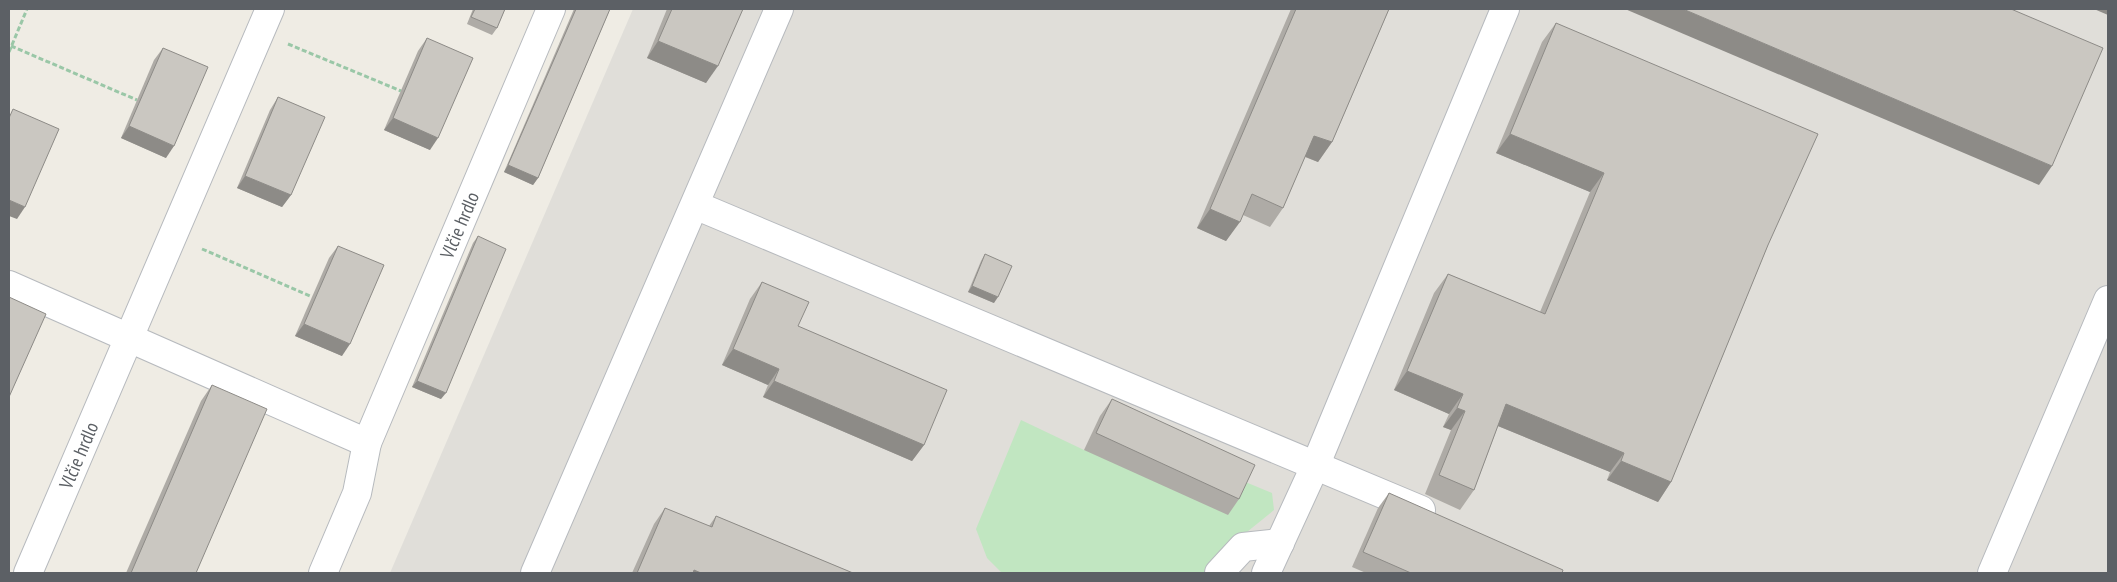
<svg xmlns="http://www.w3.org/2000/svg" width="2117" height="582" font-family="'PT Sans Narrow',sans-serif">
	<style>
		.industrial { fill: #e0ded9 }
		.green { fill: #c1e6c1 }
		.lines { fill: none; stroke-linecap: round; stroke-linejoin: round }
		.minor-casing { stroke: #b7babe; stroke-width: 30 }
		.path { stroke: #9ac7a7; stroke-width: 3; stroke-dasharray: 5 2.5; stroke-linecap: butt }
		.minor { stroke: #fff; stroke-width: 28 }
		.wall { fill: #aeaba6 }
		.shaded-wall { fill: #8d8b87 }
		.building { fill: #cac7c1; stroke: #8d8b87 }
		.labels { text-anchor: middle; stroke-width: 4; stroke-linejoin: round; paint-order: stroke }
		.street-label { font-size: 19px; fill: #5c6065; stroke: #fff }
	</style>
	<rect width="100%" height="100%" fill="#efece4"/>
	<!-- industrial -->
	<path class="industrial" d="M633,9h1475v564h-1718z"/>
	<!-- green -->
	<path class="green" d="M1021,420l63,30 159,31 29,12 2,17 -32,26 -36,37h-204l-15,-15 -11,-29z"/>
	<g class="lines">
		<!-- minor casing -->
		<g class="minor-casing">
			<g id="minor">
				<path d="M695,205l726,305"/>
				<path id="s1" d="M9,285l358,158 184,-434"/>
				<path id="s2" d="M28,573l242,-564"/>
				<path d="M323,573l34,-80 10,-50"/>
				<path d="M535,573l244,-564"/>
				<path d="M1219,573l24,-26 37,-4"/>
				<path d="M1266,573l50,-109 189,-455"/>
				<path d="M1992,573l116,-273"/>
			</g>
		</g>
		<!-- path -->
		<g class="path">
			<path d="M288,44l113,47"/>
			<path d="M11,46l126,54"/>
			<path d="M9,52l18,-43"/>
			<path d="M202,249l110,48"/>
		</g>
		<!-- minor -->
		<use href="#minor" class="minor"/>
	</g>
	<!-- wall -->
	<g class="wall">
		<path d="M473,9h32l-8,19 -5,7 -25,-11z"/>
		<path d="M574,9h36l-72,169 -5,7 -29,-13z"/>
		<path d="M667,9h76l-37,74 -59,-25z"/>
		<path d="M1291,9h98l-57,133 -14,20 -13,-5 -22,51 -13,19 -27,-12 -17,26 -29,-13z"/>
		<path d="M1556,23l212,222 -97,237 -13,20 -51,-22 3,-8 -112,-46 -24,64 -14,20 -35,-16 26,-64 -8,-3 6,-13 -55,-24 40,-97 14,-19 92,38 50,-120 -94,-39 46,-111z"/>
		<path d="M427,38l3,112 -46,-20 34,-79z"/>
		<path d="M163,48l3,110 -45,-20 33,-78z"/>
		<path d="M278,97l13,98 -9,12 -45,-19 33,-78z"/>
		<path d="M478,236l-37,163 -29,-12 61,-144z"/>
		<path d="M338,246l4,110 -47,-20 34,-78z"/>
		<path d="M985,254l9,49 -26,-11 13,-31z"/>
		<path d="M762,282l36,44 126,119 -12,16 -149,-64 5,-12 -46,-20 28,-66z"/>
		<path d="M212,385l-16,188h-70l75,-172z"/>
		<path d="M1112,399l127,100 -11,16 -144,-65 16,-34z"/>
		<path d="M1389,493l173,80h-196l-14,-6 26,-59z"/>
		<path d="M665,508l44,18 7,-10 137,57h-221l22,-49z"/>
	</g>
	<!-- shaded-wall -->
	<g class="shaded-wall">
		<path d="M1625,9h58l369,157 -13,19z"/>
		<path d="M2094,9h14v6z"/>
		<path d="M658,41l60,25 -12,17 -59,-25z"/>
		<path d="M393,118l45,20 -8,12 -46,-20z"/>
		<path d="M129,126l45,20 -8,12 -45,-20z"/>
		<path d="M1510,134l94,39 -14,19 -94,-39z"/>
		<path d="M1314,136l18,6 -14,20 -17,-7z"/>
		<path d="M508,165l30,13 -5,7 -29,-13z"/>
		<path d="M245,176l46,19 -9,12 -45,-19z"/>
		<path d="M9,200l16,7 -8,12 -8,-3z"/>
		<path d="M1210,209l30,13 -14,19 -29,-13z"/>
		<path d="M972,286l26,11 -4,6 -26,-11z"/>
		<path d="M304,324l46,20 -8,12 -47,-20z"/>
		<path d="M733,349l46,20 -11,16 -46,-20z"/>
		<path d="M1407,371l56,23 -14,20 -55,-24z"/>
		<path d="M417,381l29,12 -5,6 -29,-12z"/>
		<path d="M774,381l150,64 -12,16 -149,-64z"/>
		<path d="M1506,404l118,49 -14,19 -117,-48z"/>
		<path d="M1457,408l8,3 -14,19 -8,-3z"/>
		<path d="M1621,461l50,21 -13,20 -51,-22z"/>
		<path d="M694,570l7,3h-9z"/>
	</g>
	<!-- building -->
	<g class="building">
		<path d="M475,9h30l-8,19 -26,-11z"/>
		<path d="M576,9h34l-72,169 -30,-13z"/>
		<path d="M672,9h71l-25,57 -60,-25z"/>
		<path d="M1296,9h93l-57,133 -18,-6 -31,72 -31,-14 -12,28 -30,-13z"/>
		<path d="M1683,9h328l92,39 -51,118z"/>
		<path d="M1556,23l262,111 -50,111 -97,237 -50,-21 3,-8 -118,-49 -32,86 -35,-15 26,-64 -8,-3 6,-14 -56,-23 41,-97 97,40 59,-141 -94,-39z"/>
		<path d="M427,38l46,20 -35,80 -45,-20z"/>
		<path d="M163,48l45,19 -34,79 -45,-20z"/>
		<path d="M278,97l47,20 -34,78 -46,-19z"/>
		<path d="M13,109l46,20 -34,78 -16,-7v-82z"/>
		<path d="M478,236l28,13 -60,144 -29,-12z"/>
		<path d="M338,246l46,19 -34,79 -46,-20z"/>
		<path d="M985,254l27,12 -14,31 -26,-11z"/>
		<path d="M762,282l47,20 -11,24 149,64 -23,55 -150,-64 5,-12 -46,-20z"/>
		<path d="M9,297l37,17 -37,83z"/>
		<path d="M212,385l55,24 -71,164h-65z"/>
		<path d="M1112,399l143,66 -16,34 -143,-66z"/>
		<path d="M1389,493l174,77 -1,3h-151l-48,-21z"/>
		<path d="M665,508l47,19 4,-11 137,57h-152l-7,-3 -1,3h-56z"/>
	</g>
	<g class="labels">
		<!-- street labels -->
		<g class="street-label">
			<text dy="7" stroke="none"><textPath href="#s1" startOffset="628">Vlčie hrdlo</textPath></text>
			<text dy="7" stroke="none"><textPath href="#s2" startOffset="128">Vlčie hrdlo</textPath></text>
		</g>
	</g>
	<!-- border -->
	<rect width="2117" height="582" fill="none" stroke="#5c6065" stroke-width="20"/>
</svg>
